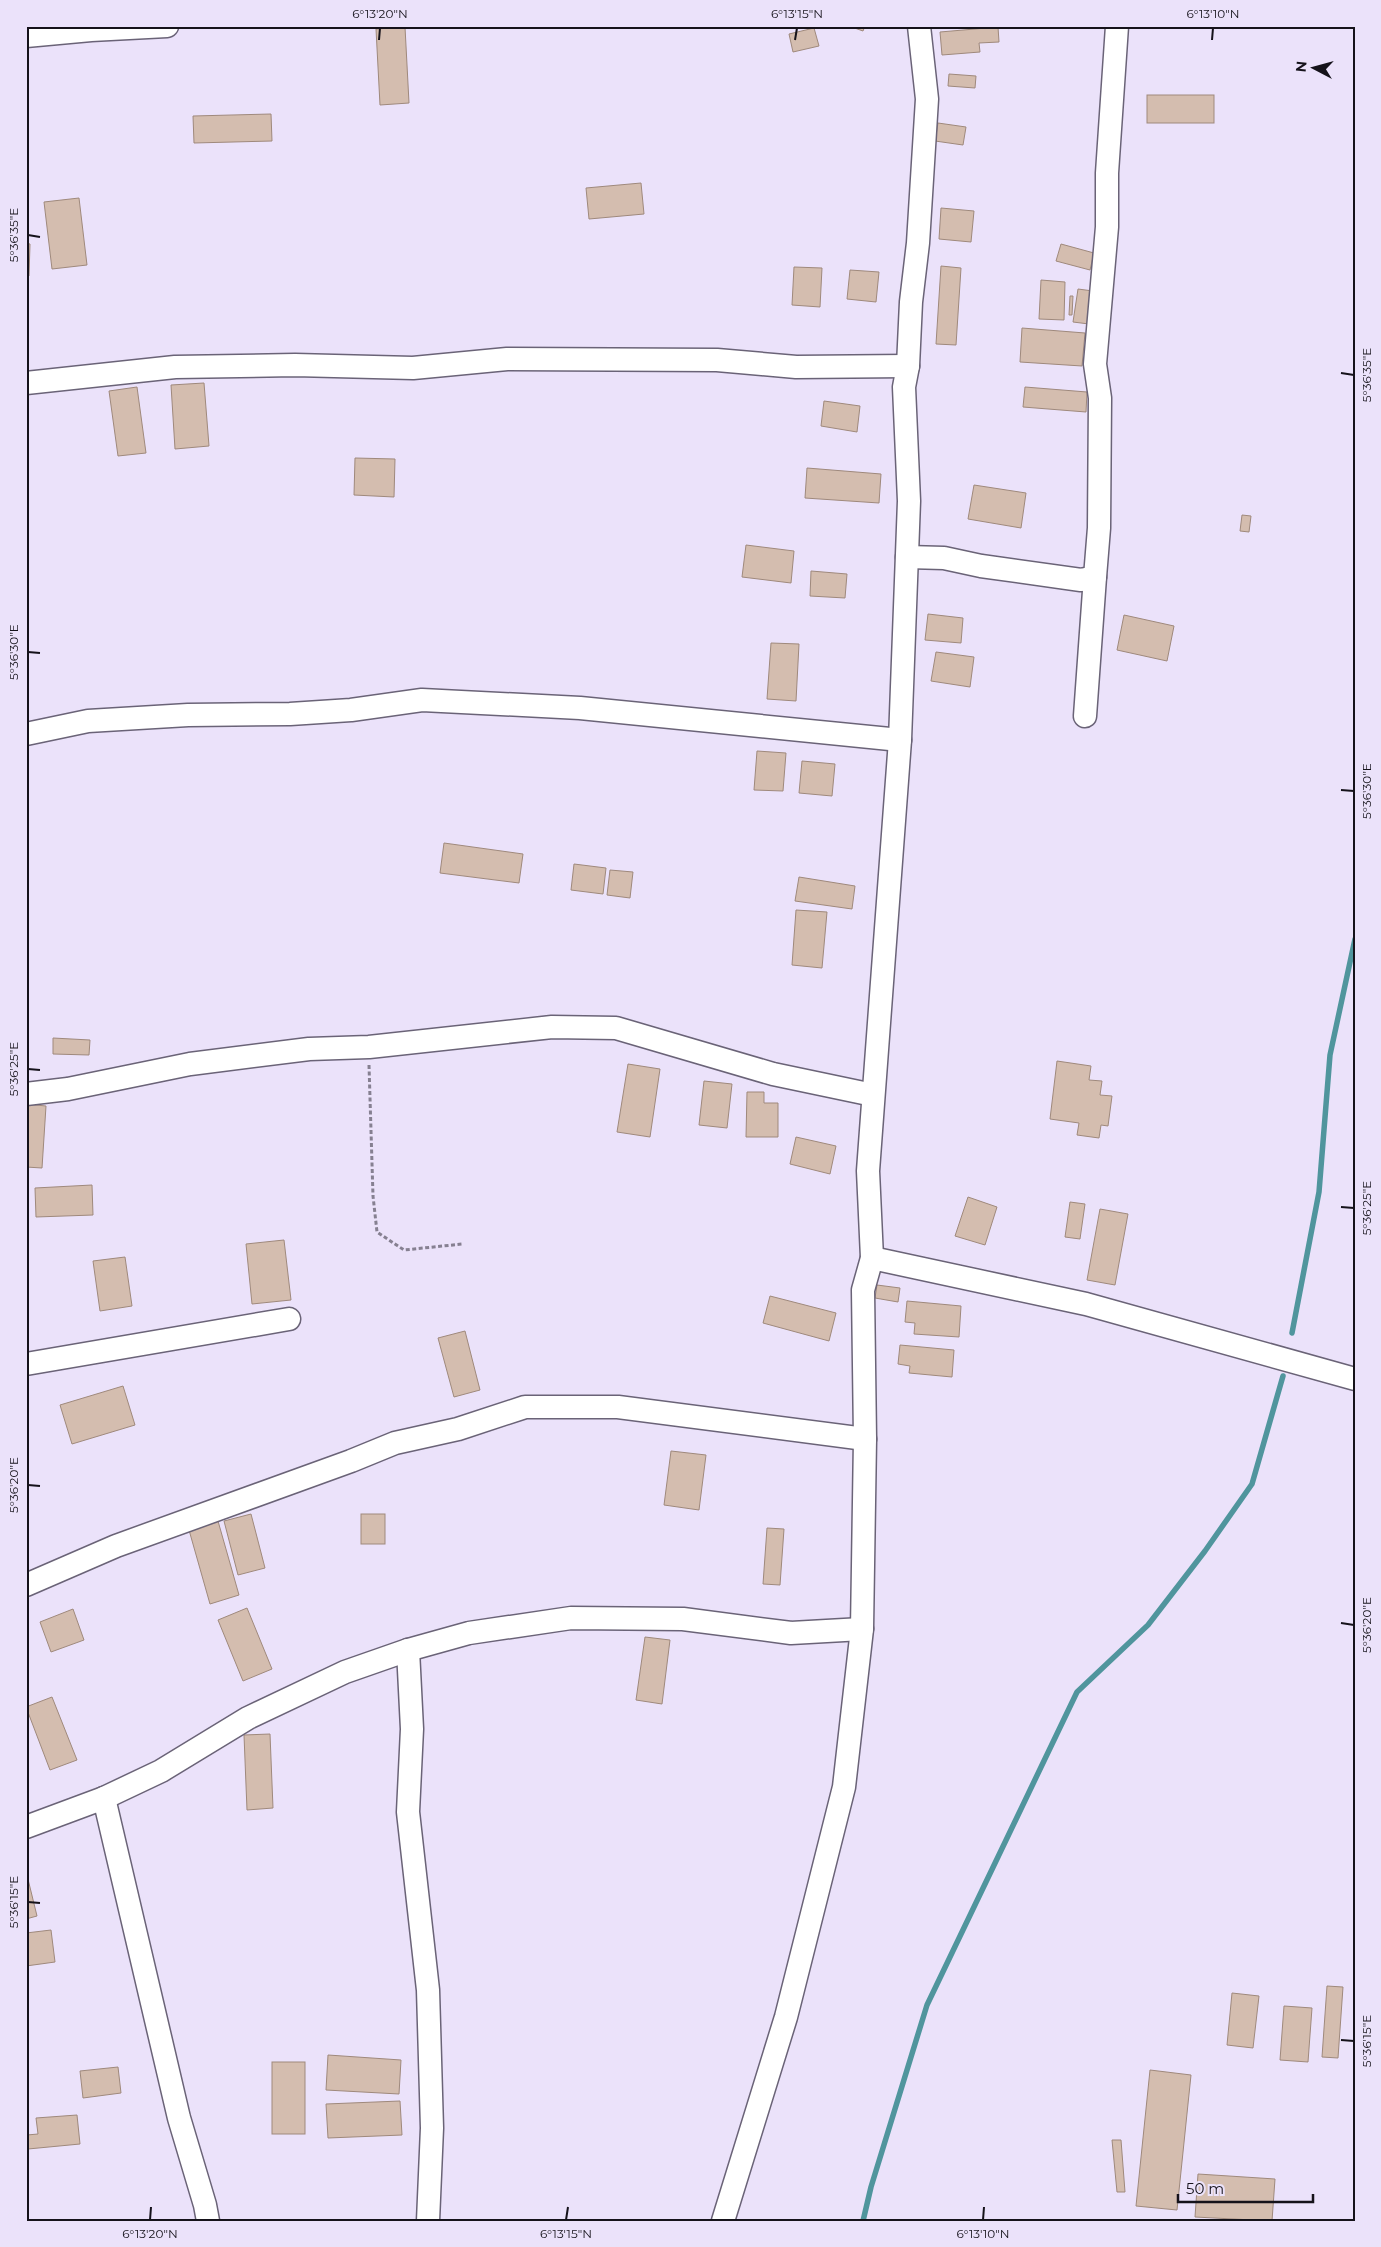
<svg xmlns="http://www.w3.org/2000/svg" width="1381" height="2247" font-family="Montserrat,sans-serif">
	<style>
		.lines { fill: none; stroke-linecap: round; stroke-linejoin: round }
		.stream { stroke: #50959d; stroke-width: 5.5 }
		.building { fill: #d4bdaf; stroke: #9f897c }
		.minor-casing { stroke: #6a6377; stroke-width: 25 }
		.path { stroke: #868091; stroke-width: 3; stroke-dasharray: 4 2.5; stroke-linecap: butt }
		.minor { stroke: #fff; stroke-width: 22 }
		.ticks { fill: none; stroke: #15121a; stroke-width: 2 }
		.neatline { fill: none; stroke: #15121a; stroke-width: 2 }
		.ticks-label { font-size: 12px; text-anchor: middle; fill: #15121a }
	</style>
	<rect width="100%" height="100%" fill="#ebe2fa"/>
	<g class="lines">
		<!-- stream -->
		<g class="stream">
			<path d="M1292,1333l27,-141 11,-137 25,-116"/>
			<path d="M863,2221l8,-34 56,-182 150,-313 71,-67 57,-74 47,-67 31,-108"/>
		</g>
	</g>
	<!-- building -->
	<g class="building">
		<path d="M849,26h16l-2,5z"/>
		<path d="M405,27l4,76 -29,2 -4,-76z"/>
		<path d="M998,27l1,15 -20,1 1,9 -38,3 -2,-23z"/>
		<path d="M814,28l5,18 -26,6 -4,-18z"/>
		<path d="M949,74l27,2 -1,12 -27,-2z"/>
		<rect x="1147" y="95" width="67" height="28"/>
		<path d="M271,114l1,27 -78,2 -1,-27z"/>
		<path d="M938,123l28,4 -3,18 -28,-4z"/>
		<path d="M641,183l3,31 -55,5 -3,-31z"/>
		<path d="M79,198l8,67 -35,4 -8,-67z"/>
		<path d="M941,208l33,3 -3,31 -32,-3z"/>
		<path d="M26,243l4,1 -1,32h-3z"/>
		<path d="M1061,244l33,9 -4,17 -34,-9z"/>
		<path d="M941,266l20,2 -5,77 -20,-1z"/>
		<path d="M794,267l28,1 -2,39 -28,-2z"/>
		<path d="M850,270l29,2 -3,30 -29,-3z"/>
		<path d="M1041,280l24,2 -1,38 -25,-1z"/>
		<path d="M1078,289l15,2 -4,33 -16,-2z"/>
		<path d="M1070,296h3l-1,19h-3z"/>
		<path d="M1022,328l63,5 -3,33 -62,-4z"/>
		<path d="M204,383l5,63 -34,3 -4,-64z"/>
		<path d="M137,387l9,66 -28,3 -9,-65z"/>
		<path d="M1025,387l62,5 -1,20 -63,-5z"/>
		<path d="M824,401l36,5 -3,26 -36,-6z"/>
		<path d="M355,458l40,1 -1,38 -40,-2z"/>
		<path d="M807,468l74,6 -2,29 -74,-5z"/>
		<path d="M974,485l52,8 -5,35 -53,-9z"/>
		<path d="M1242,515l9,1 -2,16 -9,-1z"/>
		<path d="M746,545l48,6 -3,32 -49,-6z"/>
		<path d="M811,571l36,3 -2,24 -35,-2z"/>
		<path d="M928,614l35,4 -2,25 -36,-3z"/>
		<path d="M1124,615l50,11 -7,35 -50,-11z"/>
		<path d="M771,643l28,1 -3,57 -29,-2z"/>
		<path d="M936,652l38,5 -4,30 -39,-6z"/>
		<path d="M757,751l29,2 -3,38 -29,-1z"/>
		<path d="M802,761l33,3 -3,32 -33,-3z"/>
		<path d="M444,843l79,11 -4,29 -79,-10z"/>
		<path d="M574,864l32,4 -3,26 -32,-4z"/>
		<path d="M610,870l23,2 -3,26 -23,-3z"/>
		<path d="M799,877l56,9 -3,23 -57,-8z"/>
		<path d="M796,910l31,2 -5,56 -30,-3z"/>
		<path d="M53,1038l37,2 -1,15 -36,-1z"/>
		<path d="M1057,1061l34,5 -2,14 13,1 -2,14 12,1 -4,30 -7,-1 -2,13 -22,-3 2,-12 -29,-4z"/>
		<path d="M628,1064l32,5 -10,68 -33,-5z"/>
		<path d="M704,1081l28,3 -5,44 -28,-3z"/>
		<path d="M747,1092h17v11h14v34h-32z"/>
		<path d="M26,1104l20,2 -4,62 -16,-1z"/>
		<path d="M796,1137l40,9 -6,28 -40,-10z"/>
		<path d="M92,1185l1,30 -57,2 -1,-29z"/>
		<path d="M968,1197l29,10 -12,38 -30,-9z"/>
		<path d="M1070,1202l15,2 -5,35 -15,-2z"/>
		<path d="M1100,1209l28,5 -13,71 -28,-5z"/>
		<path d="M284,1240l7,60 -39,4 -6,-60z"/>
		<path d="M125,1257l7,49 -32,5 -7,-50z"/>
		<path d="M877,1285l23,3 -2,14 -23,-4z"/>
		<path d="M770,1296l66,17 -7,28 -66,-18z"/>
		<path d="M907,1301l54,5 -2,31 -45,-3 1,-11 -10,-1z"/>
		<path d="M465,1331l15,59 -26,7 -16,-59z"/>
		<path d="M900,1345l54,5 -2,27 -43,-4 1,-7 -12,-2z"/>
		<path d="M123,1386l12,39 -63,19 -12,-39z"/>
		<path d="M671,1451l35,4 -7,55 -35,-5z"/>
		<path d="M251,1514l14,54 -27,7 -14,-54z"/>
		<rect x="361" y="1514" width="24" height="30"/>
		<path d="M218,1521l21,74 -29,9 -21,-74z"/>
		<path d="M767,1528l17,1 -4,56 -17,-1z"/>
		<path d="M247,1608l25,61 -29,12 -25,-61z"/>
		<path d="M73,1609l11,31 -33,12 -11,-30z"/>
		<path d="M645,1637l25,3 -8,64 -26,-4z"/>
		<path d="M52,1697l25,63 -27,10 -24,-63z"/>
		<path d="M270,1734l3,74 -26,2 -3,-75z"/>
		<path d="M26,1871l11,45 -11,3z"/>
		<path d="M51,1930l4,32 -29,4v-33z"/>
		<path d="M1327,1986l16,1 -5,71 -16,-1z"/>
		<path d="M1232,1993l27,3 -6,52 -26,-3z"/>
		<path d="M1284,2006l28,2 -4,54 -28,-2z"/>
		<path d="M328,2055l73,5 -2,34 -73,-4z"/>
		<rect x="272" y="2062" width="33" height="72"/>
		<path d="M118,2067l3,26 -38,5 -3,-27z"/>
		<path d="M1150,2070l41,5 -14,135 -41,-4z"/>
		<path d="M400,2101l2,34 -74,3 -2,-34z"/>
		<path d="M77,2115l3,29 -52,5 -1,-14 11,-1 -2,-16z"/>
		<path d="M1112,2140h9l4,52h-8z"/>
		<path d="M1198,2174l77,5 -3,42 -77,-4z"/>
	</g>
	<g class="lines">
		<!-- minor casing -->
		<g class="minor-casing">
			<g id="minor">
				<path d="M26,36l65,-6 76,-4"/>
				<path d="M26,383l149,-16 120,-2 118,3 94,-9 210,1 79,7 112,-1"/>
				<path d="M907,557l37,1 37,8 100,14 14,-3 4,-49 1,-130 -5,-34 12,-137v-54l10,-147"/>
				<path d="M1085,716l10,-139"/>
				<path d="M26,734l62,-13 100,-6 102,-1 61,-4 71,-10 158,8 320,32"/>
				<path d="M26,1094l42,-5 122,-25 119,-15 60,-2 183,-20 64,1 157,46 100,21"/>
				<path d="M872,1258l214,46 269,75"/>
				<path d="M26,1364l263,-45"/>
				<path d="M26,1585l90,-39 235,-85 44,-18 63,-14 67,-22h93l247,32"/>
				<path d="M408,1650l4,79 -4,83 20,178 4,138 -4,93"/>
				<path d="M104,1798l75,320 26,87 3,16"/>
				<path d="M26,1827l78,-29 57,-27 87,-53 97,-46 63,-22 61,-17 102,-15 112,1 108,14 71,-4"/>
				<path d="M723,2221l63,-204 58,-230 18,-158 3,-190 -2,-149 9,-32 -4,-87 32,-431 9,-239 -5,-114 4,-21 3,-64 7,-59 9,-144 -8,-73"/>
			</g>
		</g>
		<!-- path -->
		<path class="path" d="M369,1065l4,131 4,36 27,18 58,-6"/>
		<!-- minor -->
		<use href="#minor" class="minor"/>
	</g>
	<!-- ticks -->
	<path class="ticks" d="M379,40l1,-12M795,40l2,-12M1212,40l1,-12M28,235l12,2M1341,373l13,2M28,652l12,1M1341,790l13,1M28,1069l12,1M1341,1207l13,1M28,1485l12,1M1341,1623l13,2M28,1902l12,1M1341,2040l13,1M150,2220l1,-13M566,2220l2,-13M983,2220l1,-13"/>
	<!-- border -->
	<rect width="1381" height="2247" fill="none" stroke="#ebe2fa" stroke-width="55"/>
	<!-- north arrow -->
	<g transform="translate(1314 68) rotate(276)" stroke="#ebe2fa" stroke-width="4" paint-order="stroke">
	<path d="M0-4L9 19L0 12L-9 19Z" fill="#15121a"/>
	<text y="-8" font-size="14" font-weight="bold" text-anchor="middle" fill="#15121a">N</text>
	</g>
	<!-- scale -->
	<path d="M1178 2194v8h135v-8" fill="none" stroke="#15121a" stroke-width="2.5"/>
	<text x="1186" y="2194" font-size="15" fill="#15121a" stroke="#ebe2fa" stroke-width="4" paint-order="stroke">50 m</text>
	<rect x="28" y="28" width="1326" height="2192" class="neatline"/>
	<g class="ticks-label">
		<text x="380" y="18">6°13'20"N</text>
		<text x="797" y="18">6°13'15"N</text>
		<text x="1213" y="18">6°13'10"N</text>
		<text transform="translate(14 235) rotate(-90)" y="4">5°36'35"E</text>
		<text transform="translate(1367 375) rotate(-90)" y="4">5°36'35"E</text>
		<text transform="translate(14 652) rotate(-90)" y="4">5°36'30"E</text>
		<text transform="translate(1367 791) rotate(-90)" y="4">5°36'30"E</text>
		<text transform="translate(14 1069) rotate(-90)" y="4">5°36'25"E</text>
		<text transform="translate(1367 1208) rotate(-90)" y="4">5°36'25"E</text>
		<text transform="translate(14 1485) rotate(-90)" y="4">5°36'20"E</text>
		<text transform="translate(1367 1625) rotate(-90)" y="4">5°36'20"E</text>
		<text transform="translate(14 1902) rotate(-90)" y="4">5°36'15"E</text>
		<text transform="translate(1367 2041) rotate(-90)" y="4">5°36'15"E</text>
		<text x="150" y="2238">6°13'20"N</text>
		<text x="566" y="2238">6°13'15"N</text>
		<text x="983" y="2238">6°13'10"N</text>
	</g>
</svg>
